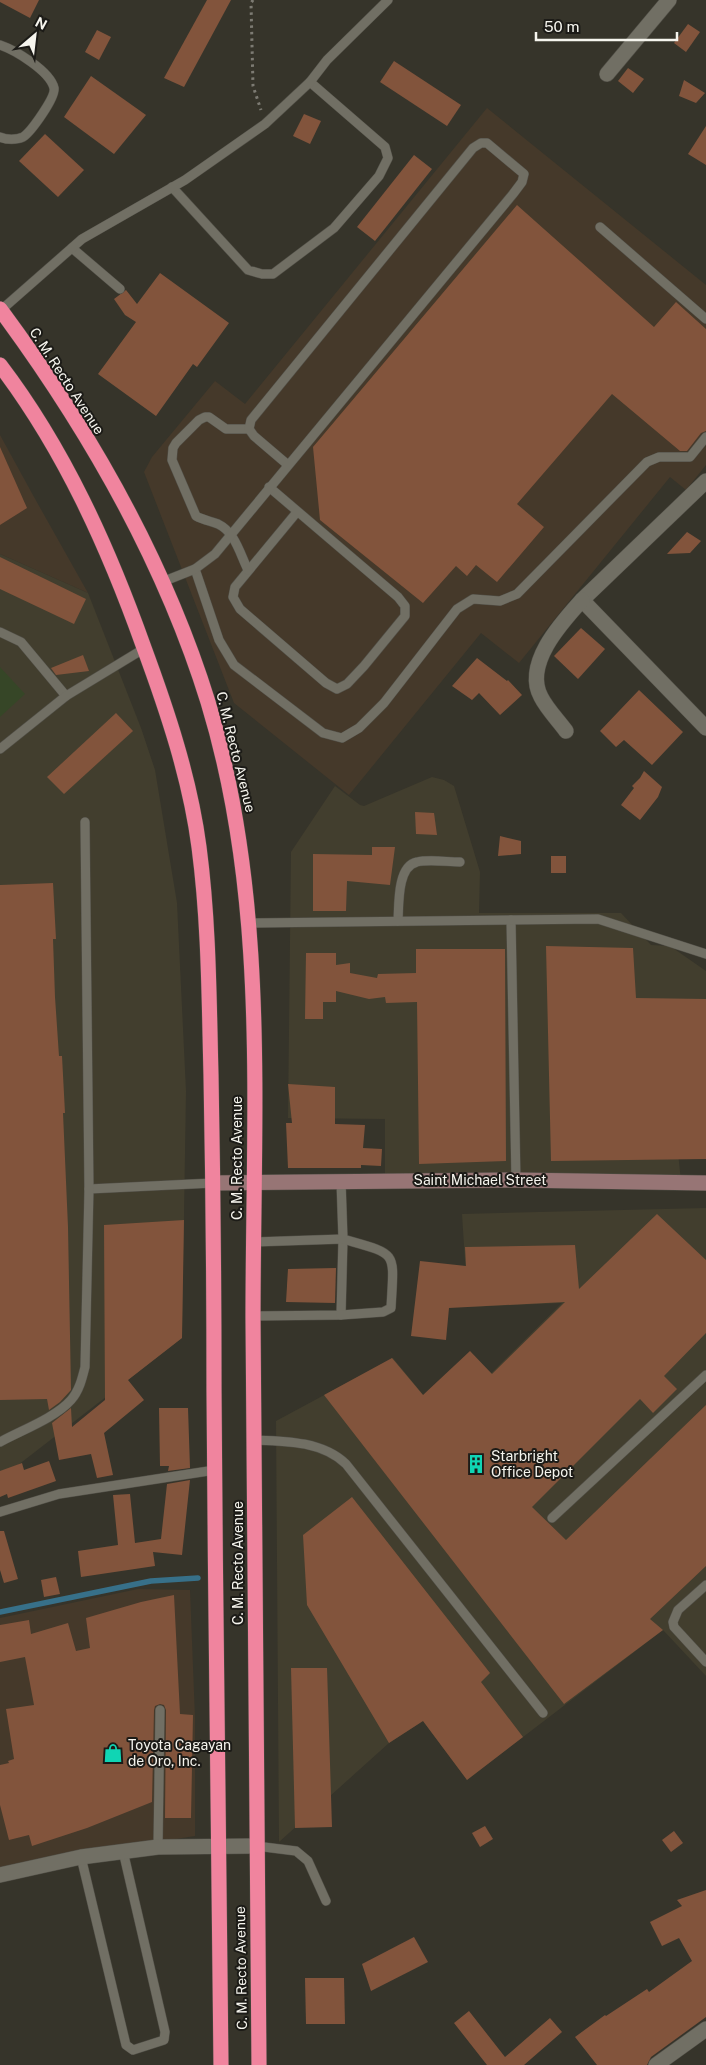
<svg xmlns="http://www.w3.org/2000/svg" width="706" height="2065" font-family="'Public Sans',sans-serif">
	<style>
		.commercial { fill: #45392a }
		.built { fill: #423e2e }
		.green { fill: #364627 }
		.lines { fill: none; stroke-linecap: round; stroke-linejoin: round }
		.stream { stroke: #377089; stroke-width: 5.5 }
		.building { fill: #82543c }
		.lane-casing { stroke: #514f47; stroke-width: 10 }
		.street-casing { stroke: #514f47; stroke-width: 16 }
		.secondary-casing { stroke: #514f47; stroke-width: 16 }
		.highway-casing { stroke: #514f47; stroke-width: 16 }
		.path { stroke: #7d7b73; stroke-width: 3; stroke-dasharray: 2.5 4; stroke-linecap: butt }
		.lane { stroke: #716f64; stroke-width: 9 }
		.street { stroke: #716f64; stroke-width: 15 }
		.secondary { stroke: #977575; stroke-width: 15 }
		.highway { stroke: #f0849e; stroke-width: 15 }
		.labels { text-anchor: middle; stroke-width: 4; stroke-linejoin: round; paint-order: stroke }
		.street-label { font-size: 14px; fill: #f6f5ee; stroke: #1c1b17 }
		.poi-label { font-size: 14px; fill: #f6f5ee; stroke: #1c1b17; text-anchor: start }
	</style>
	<rect width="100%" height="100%" fill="#36342a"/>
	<!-- commercial -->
	<g class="commercial">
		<path d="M487,108l219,177v180l-20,25 -16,-13 -151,186 -38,-30 -132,162 -115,-92 -90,-231 8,-15 63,-76 30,23z"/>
		<path d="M0,435l34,62 54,96 -88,-39z"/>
		<path d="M138,1589l52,1 5,128v118l-154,24 -41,11v-253z"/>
	</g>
	<!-- built -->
	<g class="built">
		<path d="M0,554l88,39 53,135 14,42 22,133 9,188 -4,247 -182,141z"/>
		<path d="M432,777l12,3 10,6 26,86 -1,41h142l30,32 19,1 36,25v77l-30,86 5,47 -296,3v-65l-97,-1 3,-266 44,-66 25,19 4,1z"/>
		<path d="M706,1208v468l-43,-46 -196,150 -44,-59 -34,22 -110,99 -3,-421 117,-63 51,62 118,-117 -94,4 -6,-93z"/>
	</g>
	<!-- green -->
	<path class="green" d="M0,667l25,27 -25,23z"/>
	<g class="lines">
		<!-- stream -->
		<path class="stream" d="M0,1612l151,-31 47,-3"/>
	</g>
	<!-- building -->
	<g class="building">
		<path d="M0,0h39l-9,18 -30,-16z"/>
		<path d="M207,0h24l-47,87 -20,-9z"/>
		<path d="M688,24l12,8 -14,20 -12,-9z"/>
		<path d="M97,30l14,7 -12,23 -14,-8z"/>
		<path d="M394,61l67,44 -14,21 -67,-44z"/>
		<path d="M628,68l16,11 -11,14 -15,-12z"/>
		<path d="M91,76l55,39 -32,39 -50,-37z"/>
		<path d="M684,80l21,13 -9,10 -17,-7z"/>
		<path d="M304,114l17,7 -11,23 -17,-8z"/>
		<path d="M706,126v39l-18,-11z"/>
		<path d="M45,134l39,36 -26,27 -39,-36z"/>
		<path d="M414,155l18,14 -57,72 -18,-14z"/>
		<path d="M517,205l137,122 22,-25 30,27v102l-5,2 -14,18h-7l-68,-57 -95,110 27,23 -47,55 -21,-17 -9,11 -11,-10 -33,37 -103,-83 -7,-73z"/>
		<path d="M160,273l69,50 -32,44 -4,-3 -37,52 -58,-42 38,-52 -11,-7 -11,-16 12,-9 11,14z"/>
		<path d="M0,447l27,61 -27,17z"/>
		<path d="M687,532l14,9 -11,12 -23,1z"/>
		<path d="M0,557l86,42 -12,25 -74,-35z"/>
		<path d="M581,628l24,21 -27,30 -24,-23z"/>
		<path d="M83,655l6,16 -33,4 -5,-7z"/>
		<path d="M477,658l30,23 1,-1 14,15 -22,20 -21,-22 -7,7 -20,-14z"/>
		<path d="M639,690l44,42 -31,33 -28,-25 -8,7 -16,-16z"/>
		<path d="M116,713l17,18 -69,63 -17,-17z"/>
		<path d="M644,771l18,16 -4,10 -18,23 -19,-15 13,-17 -2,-2 8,-8z"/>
		<path d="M415,812l19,1 3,22 -21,-1z"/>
		<path d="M500,836l21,5v13l-23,2z"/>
		<path d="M372,847h23l-5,38 -43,-4 -1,30h-33v-57l59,1z"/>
		<rect x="551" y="856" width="15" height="17"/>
		<path d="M53,883l3,56h-3l2,58 4,59h3l3,57h-2l5,114 3,163 -11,12 -11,8 -2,-11 -47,1v-515z"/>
		<path d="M546,946l87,2 3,50 70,1v160l-155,2z"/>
		<path d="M416,949h89l1,212 -87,3 -2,-162 -31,1 -1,-6 -16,2 -33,-8v11h-13v17h-18l1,-66h30v12l14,-2v10l27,5 1,-4 38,-1z"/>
		<path d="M288,1084l47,3v37l30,1 -2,23 19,1 -1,17 -20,-1v3h-73l-2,-45h6z"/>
		<path d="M657,1214l49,46v73l-42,43 13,13 -24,24 -13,-14 -108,108 34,33 140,-135v161l-56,53 13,11 -99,74 -240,-309 68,-37 31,37 47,-44 22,23 73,-72 -116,6 -3,32 -35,-4 9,-75 46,5 -1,-19 110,-2 4,44z"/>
		<path d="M184,1220l-2,118 -54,42 16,20 -40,33 9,42 -16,3 -6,-24 -32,6 -7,-37 19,-15 1,19 33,-27 -1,-175z"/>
		<path d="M336,1268l-1,35 -49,-1 2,-33z"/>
		<path d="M159,1408h29l2,60 -22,3 1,-5h-9z"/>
		<path d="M49,1461l7,20 -48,17 -1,-4 -7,3v-26l22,-8 2,7z"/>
		<path d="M190,1480l-8,75 -29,-3 2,14 -74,11 -3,-26 40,-6 -5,-50 17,-1 5,49 26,-4 6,-55z"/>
		<path d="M352,1497l138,176 -9,9 42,55 -56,43 -44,-59 -34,22 -82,-138 -4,-70z"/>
		<path d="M0,1531h4l14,48 -14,4 -4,-13z"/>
		<path d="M56,1577l4,17 -16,3 -3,-17z"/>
		<path d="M174,1595l6,119 13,1 -2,103h-26l1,-108 -2,-5 -4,-1 -5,2 -1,4 -2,92 -65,26 -55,18 -3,-11 -20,5 -9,-35v-40l9,-2 -1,-2 6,-2 -8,-50 28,-4 -9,-48 -25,5v-37l29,-5 2,14 37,-11 8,28 14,-3 -4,-30 55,-16z"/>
		<path d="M291,1668h36l5,159 -37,1z"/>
		<path d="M485,1826l8,13 -13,8 -8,-14z"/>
		<path d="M674,1831l9,12 -12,9 -9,-12z"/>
		<path d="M706,1890v127l-55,40 -4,8h-50l-22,-28 30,-22 1,1 41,-27 2,3 43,-31 -13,-23 -17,8 -12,-24 32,-16 -5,-6z"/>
		<path d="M414,1937l14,25 -57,29 -9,-27z"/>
		<path d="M305,1978h39l1,46h-39z"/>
		<path d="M469,2011l36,46 45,-39 12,14 -38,33h-37l-33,-42z"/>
	</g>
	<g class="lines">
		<!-- lane casing -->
		<g class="lane-casing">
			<g id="lane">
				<path d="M0,45c15,5 50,26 54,43 2,9 -23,44 -31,49 -6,3 -17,3 -23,0"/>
				<path d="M172,187l76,83 14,4h11l61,-46 45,-52 9,-18 -3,-11 -75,-65"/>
				<path d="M600,227l106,92"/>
				<path d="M72,248l48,41"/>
				<path d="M0,311l82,-72 103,-59 80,-56 45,-42 17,-22 61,-60"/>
				<path d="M269,487l129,110 7,9v10l-41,50 -17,18 -10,5 -11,-6 -86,-74 -7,-12 2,-10 62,-75"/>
				<path d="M195,569l24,71 15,25 89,68 19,5 17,-10 25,-25 73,-94 16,-10 27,2 17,-7 130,-132 12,-5h31l16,-20"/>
				<path d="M248,570c-8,-16 -13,-38 -30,-46 -8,-3 -15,-4 -22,-8l-24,-56 1,-12 3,-5 23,-23 6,-3h4l17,12h23"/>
				<path d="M162,582l33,-13 20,-15 298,-360 9,-12 2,-8 -37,-31h-6l-8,5 -222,272 -2,9 5,7 34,29"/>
				<path d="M0,632l21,10 45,54"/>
				<path d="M0,749l66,-53 79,-48"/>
				<path d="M511,920l5,260"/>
				<path d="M398,921c1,-16 -1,-55 19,-59 12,-3 30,0 43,0"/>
				<path d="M249,923l349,-4 108,35"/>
				<path d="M89,1189l124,-6"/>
				<path d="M253,1242l90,-3 -2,76 -88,1"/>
				<path d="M341,1315l42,-3 8,-4c3,-58 8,-53 -48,-69l-2,-58"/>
				<path d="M254,1440c31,1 68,1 92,24l197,249"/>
				<path d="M0,1442c22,-12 55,-24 71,-42 8,-9 11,-21 14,-33l4,-178 -4,-367"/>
				<path d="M0,1512l59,-18 156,-24"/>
				<path d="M552,1518l154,-143"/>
				<path d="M706,1585l-28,25 -5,12 1,5 32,35"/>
				<path d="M256,1846l40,5 12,10 18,40"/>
				<path d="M158,1847l2,-137"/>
				<path d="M81,1857l45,188 7,5 31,-10 1,-8 -42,-181"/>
			</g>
		</g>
		<!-- street casing -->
		<g class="street-casing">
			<g id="street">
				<path d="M607,74l62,-74"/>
				<path d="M706,481l-124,119 124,128"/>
				<path d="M566,731c-8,-11 -19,-22 -25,-34 -18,-33 21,-75 41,-97"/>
				<path d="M0,1875l81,-18 77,-10 98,-1"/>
				<path d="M656,2065l50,-36"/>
			</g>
		</g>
		<!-- secondary casing -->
		<g class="secondary-casing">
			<path id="secondary" d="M213,1183l303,-3 190,3"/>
		</g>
		<!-- highway casing -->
		<g class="highway-casing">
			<g id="highway">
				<path d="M0,309c88,119 164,251 208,393 61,199 45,410 45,616 1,249 3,498 6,747"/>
				<path d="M0,365c64,84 108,182 143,280 24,65 47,133 56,202 10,76 10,152 12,228 2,105 3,210 3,315 2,225 3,450 7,675"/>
			</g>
		</g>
		<!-- path -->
		<path class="path" d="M253,0l-2,3 2,83 8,24"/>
		<!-- lane -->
		<use href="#lane" class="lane"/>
		<!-- street -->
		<use href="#street" class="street"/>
		<!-- secondary -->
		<use href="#secondary" class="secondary"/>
		<!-- highway -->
		<use href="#highway" class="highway"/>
	</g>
	<!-- icons -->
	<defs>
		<g id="building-bare" transform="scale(1.5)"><path d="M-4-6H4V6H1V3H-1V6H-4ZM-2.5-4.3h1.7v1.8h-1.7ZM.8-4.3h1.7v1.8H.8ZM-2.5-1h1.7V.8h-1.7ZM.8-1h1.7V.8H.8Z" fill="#10d5b4" stroke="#1c1b17" stroke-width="2.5" paint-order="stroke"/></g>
		<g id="shop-bare" transform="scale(1.5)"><path d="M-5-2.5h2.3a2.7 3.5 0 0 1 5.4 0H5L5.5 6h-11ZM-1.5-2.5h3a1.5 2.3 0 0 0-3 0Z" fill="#10d5b4" stroke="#1c1b17" stroke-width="2.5" paint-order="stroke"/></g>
	</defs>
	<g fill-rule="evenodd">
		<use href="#building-bare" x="476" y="1464"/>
		<use href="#shop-bare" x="113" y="1753"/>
	</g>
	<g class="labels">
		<!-- street labels -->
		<g class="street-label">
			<text transform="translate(67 381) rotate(57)" y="5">C. M. Recto Avenue</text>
			<text transform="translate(236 752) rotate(76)" y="5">C. M. Recto Avenue</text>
			<text transform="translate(237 1158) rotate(-90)" y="5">C. M. Recto Avenue</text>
			<text x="480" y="1185">Saint Michael Street</text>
			<text transform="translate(238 1563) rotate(-90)" y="5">C. M. Recto Avenue</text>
			<text transform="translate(241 1968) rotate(-91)" y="5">C. M. Recto Avenue</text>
		</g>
		<!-- poi labels -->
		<g class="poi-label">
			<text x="491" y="1461">Starbright<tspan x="491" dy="16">Office Depot</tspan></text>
			<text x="128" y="1750">Toyota Cagayan<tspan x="128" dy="16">de Oro, Inc.</tspan></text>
		</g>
	</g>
	<!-- north arrow -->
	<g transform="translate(35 35) rotate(28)" stroke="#1c1b17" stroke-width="4" paint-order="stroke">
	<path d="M0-4L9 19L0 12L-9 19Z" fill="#f6f5ee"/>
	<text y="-8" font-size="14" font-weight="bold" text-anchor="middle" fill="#f6f5ee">N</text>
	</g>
	<!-- scale -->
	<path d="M536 32v8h141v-8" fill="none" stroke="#f6f5ee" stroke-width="2.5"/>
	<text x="544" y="32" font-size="15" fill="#f6f5ee" stroke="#1c1b17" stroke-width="4" paint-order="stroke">50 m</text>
</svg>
